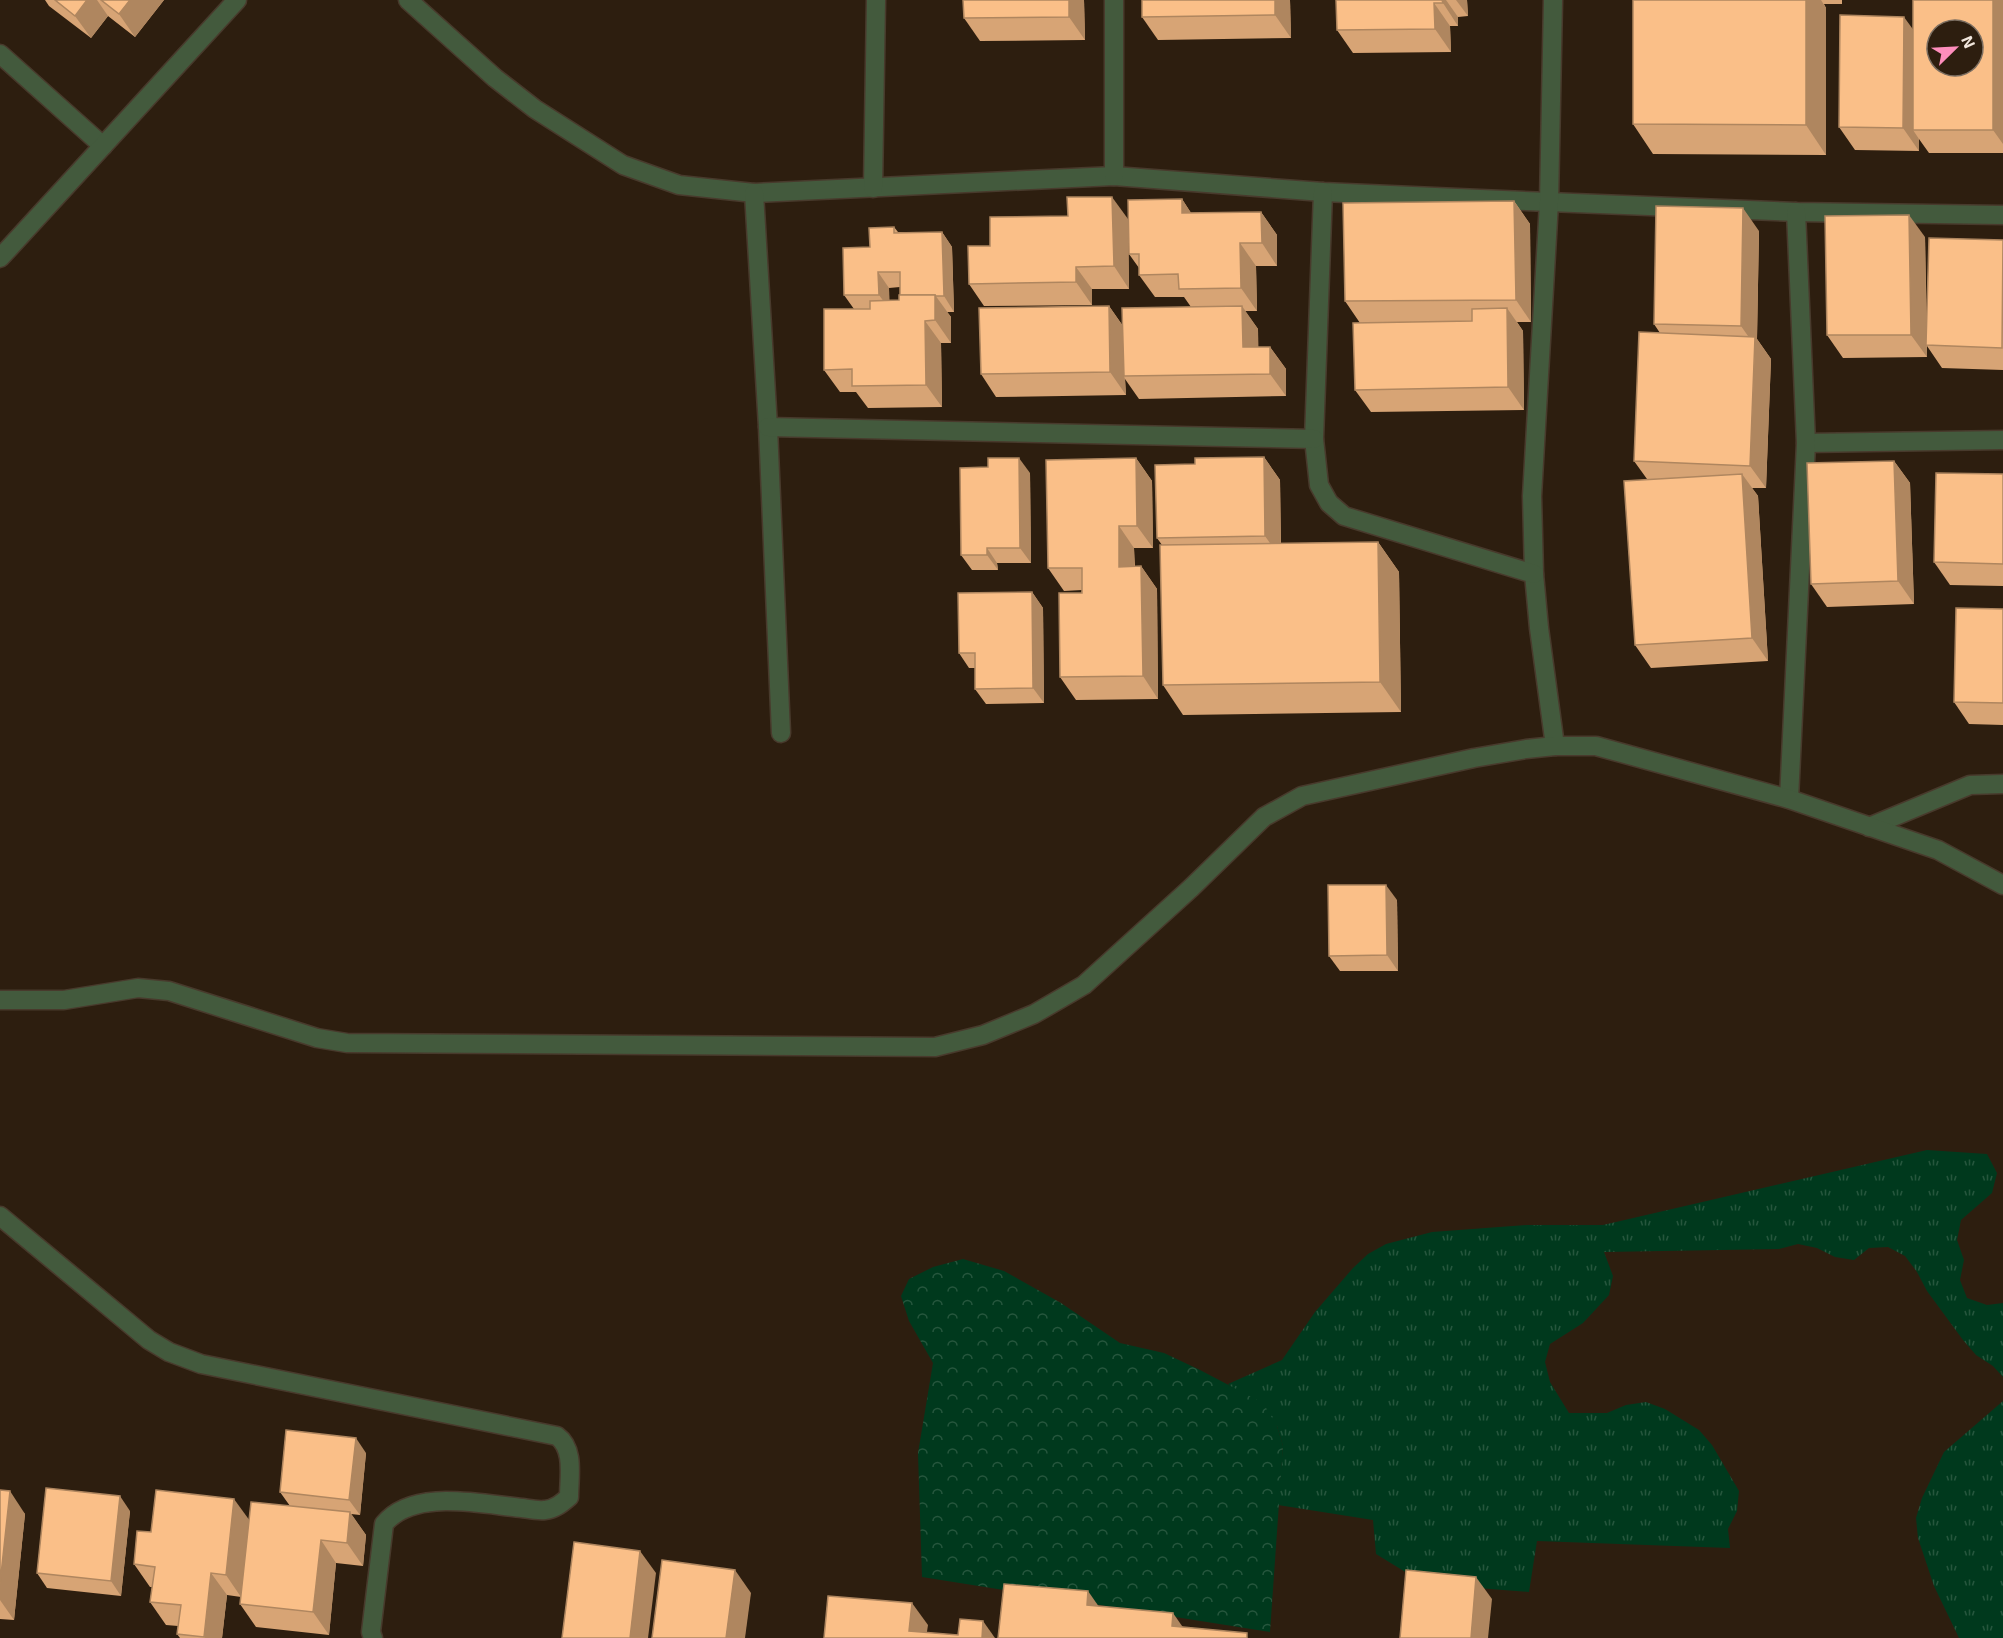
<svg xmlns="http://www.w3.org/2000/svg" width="2003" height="1638" font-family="'Exo 2',sans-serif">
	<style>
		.grass { fill: url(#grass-tufts) }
		.forest { fill: url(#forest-crowns) }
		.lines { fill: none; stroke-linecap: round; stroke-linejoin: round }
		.minor-casing { stroke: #483a2c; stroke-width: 21 }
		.minor { stroke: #435a3d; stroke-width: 18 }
		.wall { fill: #d7a475; fill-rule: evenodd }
		.shaded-wall { fill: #af865f }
		.building { fill: #fabf88; stroke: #af865f; stroke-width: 1.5; fill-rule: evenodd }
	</style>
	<defs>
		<pattern id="grass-tufts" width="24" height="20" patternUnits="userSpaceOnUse" patternTransform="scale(1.5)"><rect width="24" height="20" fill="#00391d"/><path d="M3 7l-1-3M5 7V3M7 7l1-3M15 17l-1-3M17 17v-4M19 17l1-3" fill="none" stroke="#26563d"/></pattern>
		<pattern id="forest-crowns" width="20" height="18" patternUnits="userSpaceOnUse" patternTransform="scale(1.5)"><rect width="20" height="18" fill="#00391d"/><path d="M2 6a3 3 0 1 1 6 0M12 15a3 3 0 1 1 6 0" fill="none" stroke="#26563d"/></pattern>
	</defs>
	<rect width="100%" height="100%" fill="#2d1e0f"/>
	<!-- grass -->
	<g class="grass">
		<path d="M1927,1150l60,4 10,19 -5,20 -31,27 -4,20 7,20 -4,20 7,18 20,7 16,-2v74l-10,-11 -17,-11 -13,-15 -36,-49 -10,-19 -12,-16 -17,-9 -19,1 -15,12 -19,-3 -18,-9 -19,-4 -19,5 -175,3 9,24 -4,19 -26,28 -33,21 -5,18 5,20 19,31h38l19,-8 20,-3 19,7 34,21 13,15 27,46 -2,20 -9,18 2,19 -193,-7 -8,51 -104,-8 -49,-30 -3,-34 -95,-15 5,-59 -6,-20 -49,-42 54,-24 33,-48 38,-44 15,-14 18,-10 46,-12 95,-7h76z"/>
		<path d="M2003,1401v237h-44l-25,-52 -16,-48 -2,-20 6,-20 22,-46z"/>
	</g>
	<!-- forest -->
	<path class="forest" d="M963,1259l41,12 57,32 59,40 44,10 36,17 63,33 14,23 6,20 -13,186 -348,-55 -4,-124 15,-90 -24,-42 -8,-25 8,-17 24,-12z"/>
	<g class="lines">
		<!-- minor casing -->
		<g class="minor-casing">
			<g id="minor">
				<path d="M408,0l87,78 40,31 88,56 56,20 75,8 360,-17 209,16 226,10 247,10 207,3"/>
				<path d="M1553,0l-4,202 -17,294 2,78 5,54 16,118"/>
				<path d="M0,54l103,92"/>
				<path d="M1114,176v-176"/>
				<path d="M873,188l3,-188"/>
				<path d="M1323,192l-9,247 5,46 10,18 15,13 190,58"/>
				<path d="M754,193l14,234 13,306"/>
				<path d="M0,258l237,-258"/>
				<path d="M768,427l546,12"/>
				<path d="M1806,443l197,-3"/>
				<path d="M1789,799l17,-356 -10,-231"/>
				<path d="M1869,827l101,-42 33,-1"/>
				<path d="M0,1000h64l74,-12 31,3 148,47 30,5 588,4 48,-12 51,-21 50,-29 107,-97 73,-71 38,-21 172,-38 52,-9 29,-3h41l193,53 149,51 65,35"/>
				<path d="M0,1216l149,124 20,12 32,12 356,72c18,13 12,41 12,61 -7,6 -14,12 -24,13 -7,1 -16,-1 -23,-2 -42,-4 -109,-20 -138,16l-13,108 2,6"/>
			</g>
		</g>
		<!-- minor -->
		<use href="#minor" class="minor"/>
	</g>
	<!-- wall -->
	<g class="wall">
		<path d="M45,0h119l-29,37 -27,-21 -17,22 -42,-32z"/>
		<path d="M1084,0l1,40 -105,1 -16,-23z"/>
		<path d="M1142,0h148l1,38 -133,2 -16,-23z"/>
		<path d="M1336,0h131l1,16 -10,1v9h-8l1,26 -98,1 -16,-23z"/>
		<path d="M1633,0h209v4h-18l2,4v147l-173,-1 -20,-30z"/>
		<path d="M2003,0v153h-74l-10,-14v12l-64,-1 -16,-23 74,-97z"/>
		<path d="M1182,199l9,14 70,-1 16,23v31h-21l1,45h-12l13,18v18h12l16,22v27l-147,3 -14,-20 1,16 -130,2 -15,-23 128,-68 14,20 68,-19 -7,-10h-29l-16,-22v-7l-10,-14z"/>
		<path d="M1514,201l16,23 1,98h-14l6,9 1,79 -153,2 -16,-22 5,-67 -15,-22z"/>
		<path d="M1128,219l1,70h-37v16l-108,1 -15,-22 21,-38z"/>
		<path d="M894,227l4,5h44l10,15 2,65h-7l4,5v26h-10l1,64 -74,1 -12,-16h-16l-16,-22 30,-61 -10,-14 26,-48zM900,287v8l-1,5 -10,1v-13z"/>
		<path d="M1759,231l-2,108 14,20 -5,129h-14l6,8 10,165 -117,7 -16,-23 12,-166 -13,-18 26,-128 -6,-9z"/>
		<path d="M1925,237l2,99 76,-96v130l-61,-2 -15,-22v11l-84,1 -16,-23z"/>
		<path d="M1264,457l16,23 1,64 97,-2 21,30 2,140 -218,3 -20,-30 -1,-140 -5,-7 38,-74z"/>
		<path d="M1136,458l16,23 1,67h-19l1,19 6,-1 16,23 1,110 -82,1 -16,-23 22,-87 -18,1 -16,-23z"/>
		<path d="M1894,461l16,22 4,121 -87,3 -16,-23z"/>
		<path d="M1030,473l1,90h-34l1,7h-26l-11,-15z"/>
		<path d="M2003,474v112l-53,-1 -16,-23z"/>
		<path d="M1032,592l11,16 1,95 -58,1 -11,-15v-21h-6l-10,-15z"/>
		<path d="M2003,609v116l-34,-1 -15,-22z"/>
		<path d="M1397,900l1,71h-58l-11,-15z"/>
		<path d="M366,1453l-6,62 -9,-1 15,21 -3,31 -27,-3 -7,72 -73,-8 -16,-23 1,-7 -14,-2 -5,43h-42l-3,-4 1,-8 -12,-1 -16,-23 2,-15h-2l-16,-23 17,-32 98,-12 41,-14 -10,-14z"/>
		<path d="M0,1490l25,24 -11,106 -14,-1z"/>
		<path d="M130,1511l-9,85 -74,-8 -10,-15z"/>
	</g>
	<!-- shaded-wall -->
	<g class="shaded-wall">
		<path d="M87,0h10l11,16 -17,22 -16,-22z"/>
		<path d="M130,0h34l-29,37 -16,-23z"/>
		<path d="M1069,0h15l1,40 -16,-23z"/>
		<path d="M1275,0h15l1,38 -16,-23z"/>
		<path d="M1442,0h4l12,17v9l-15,-23z"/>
		<path d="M1456,0h11l1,16z"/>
		<path d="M1806,0h15l5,8v147l-20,-30z"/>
		<path d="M1993,0h10v144l-10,-14z"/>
		<path d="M1434,3l16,23 1,26 -16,-23z"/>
		<path d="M1904,17l16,22 -7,91 6,9v12l-16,-23z"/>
		<path d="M1112,197l16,22 1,70 -15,-23z"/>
		<path d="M1182,199l15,23 -15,-9z"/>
		<path d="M1514,201l16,23 1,98 -15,-22z"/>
		<path d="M1743,208l16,23 -2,108 14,20 -5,129 -16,-22 5,-120 -14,-20z"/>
		<path d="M1261,212l16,23v31l-15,-23z"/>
		<path d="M1909,215l16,22 2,120 -16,-22z"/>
		<path d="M942,232l10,15 2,65 -10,-16z"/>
		<path d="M1240,243l16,23 1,45 -16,-23z"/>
		<path d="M1076,267l16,22v16l-16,-23z"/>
		<path d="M878,272l11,16 1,22 -11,-15z"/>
		<path d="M935,295l16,22v26l-16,-23z"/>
		<path d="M1109,306l16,23 -1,47 1,3 1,16 -16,-23z"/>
		<path d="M1242,306l16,23 1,40 -16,-22z"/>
		<path d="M1507,308l16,23 1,79 -16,-23z"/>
		<path d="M925,321l16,22 1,64 -16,-22z"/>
		<path d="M1270,347l16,22v27l-16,-22z"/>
		<path d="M1264,457l16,23 1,79 -16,-23z"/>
		<path d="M1019,458l11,15 1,90 -11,-15z"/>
		<path d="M1136,458l16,23 1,67 -16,-22z"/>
		<path d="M1894,461l16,22 4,121 -16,-23z"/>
		<path d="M1742,474l16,22 10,165 -16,-23z"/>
		<path d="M1119,526l15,22 1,42 -16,-23z"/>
		<path d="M1378,542l21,30 2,140 -21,-30z"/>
		<path d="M987,548l10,15 1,7 -11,-15z"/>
		<path d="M1141,566l16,23 1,110 -15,-23z"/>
		<path d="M1032,592l11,16 1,95 -11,-15z"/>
		<path d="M1386,885l11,15 1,71 -11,-16z"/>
		<path d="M356,1438l10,15 -6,62 -11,-15z"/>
		<path d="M10,1491l15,23 -11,106 -14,-20v-16z"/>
		<path d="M120,1496l10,15 -9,85 -10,-15z"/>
		<path d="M234,1499l16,22 -9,76 -15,-22z"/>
		<path d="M350,1512l16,23 -3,31 -16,-23z"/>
		<path d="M321,1540l15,23 -7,72 -16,-23z"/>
		<path d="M640,1551l16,22 -8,65h-18z"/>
		<path d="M735,1570l16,23 -6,45h-19z"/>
		<path d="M211,1573l16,22 -5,43h-17l-1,-1z"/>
		<path d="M1476,1577l16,22 -4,39h-17z"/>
		<path d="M1088,1591l16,23 -17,-9z"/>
		<path d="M912,1603l16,22 -2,13 -17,-7z"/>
		<path d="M1173,1613l16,23 -17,-10z"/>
		<path d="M983,1621l12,17h-13z"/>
	</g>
	<!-- building -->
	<g class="building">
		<path d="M55,0h32l-12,16z"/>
		<path d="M101,0h29l-11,14z"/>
		<path d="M963,0h106v17l-105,1z"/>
		<path d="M1142,0h133v15l-133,2z"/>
		<path d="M1336,0h106l1,3h-9l1,26 -98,1z"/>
		<path d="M1633,0h173v125l-173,-1z"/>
		<path d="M1913,0h80v130h-80zM1937,30h36v36h-36z"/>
		<path d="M1840,15l64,2 -1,111 -64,-1z"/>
		<path d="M1067,197h45l2,69 -38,1v15l-107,2 -1,-38h22v-29l78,-1z"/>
		<path d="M1182,199v14l79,-1 1,31h-22l1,45 -62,1 -1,-15 -39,1v-21h-10l-1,-54z"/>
		<path d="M1514,201l2,99 -171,1 -2,-98z"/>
		<path d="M1656,206l87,2 -2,118 -87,-2z"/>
		<path d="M1909,215l2,120h-84l-2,-119z"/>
		<path d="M894,227v6l48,-1 2,64h-8l-1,-1h-35v-23h-22l1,23h-35l-1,-47 27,-1 -1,-19z"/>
		<path d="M1929,238l74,2 -1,108 -76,-3z"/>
		<path d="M899,295h36v25l-10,1 1,64 -74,1v-17l-28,1v-61h46v-8l29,-1z"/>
		<path d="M1109,306l1,66 -129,2 -2,-66z"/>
		<path d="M1242,306l1,41h27v27l-146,2 -2,-68z"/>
		<path d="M1507,308l1,79 -153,3 -2,-67 119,-2v-12z"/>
		<path d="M1639,332l116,5 -5,129 -116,-5z"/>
		<path d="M1264,457l1,79 -108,2 -2,-73 40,-1v-6z"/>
		<path d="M988,458h31l1,90h-33v7h-26l-1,-87 28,-1z"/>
		<path d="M1136,458l1,68h-18v41l22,-1 2,110 -83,1 -1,-84h23v-25h-34l-2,-108z"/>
		<path d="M1894,461l4,120 -87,3 -4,-121z"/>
		<path d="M1936,473l67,1v90l-69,-2z"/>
		<path d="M1742,474l10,164 -117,7 -11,-164z"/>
		<path d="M1378,542l2,140 -217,3 -3,-140z"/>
		<path d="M1032,592l1,96 -58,1v-36h-16l-1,-60z"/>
		<path d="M1956,608l47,1v94l-49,-1z"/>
		<path d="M1328,885h58l1,70 -58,1z"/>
		<path d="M286,1430l70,8 -7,62 -69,-8z"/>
		<path d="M46,1488l74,8 -9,85 -74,-8z"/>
		<path d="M0,1490l10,1 -10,93z"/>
		<path d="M156,1490l78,9 -8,76 -15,-2 -7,64 -27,-3 4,-29 -31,-3 5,-35 -21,-3 3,-33 14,1z"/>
		<path d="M251,1502l99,10 -3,31 -26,-3 -8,72 -73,-8z"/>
		<path d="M574,1542l66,9 -10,87h-68z"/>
		<path d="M662,1560l73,10 -9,68h-74z"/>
		<path d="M1406,1570l70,7 -5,61h-71z"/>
		<path d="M1004,1584l84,7 -1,14 86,8 -1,13 75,7v5h-249z"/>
		<path d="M828,1596l84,7 -3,28 49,4 2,-16 23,2 -1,17h-158z"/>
	</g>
	<!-- north arrow -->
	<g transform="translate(1955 48) rotate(66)"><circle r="28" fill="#2d1e0f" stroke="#7b6e61" stroke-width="1.5"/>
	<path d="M0-4.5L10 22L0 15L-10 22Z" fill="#fe8ebc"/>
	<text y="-9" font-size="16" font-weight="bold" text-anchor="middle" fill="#f1e6dc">N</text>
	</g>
</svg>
